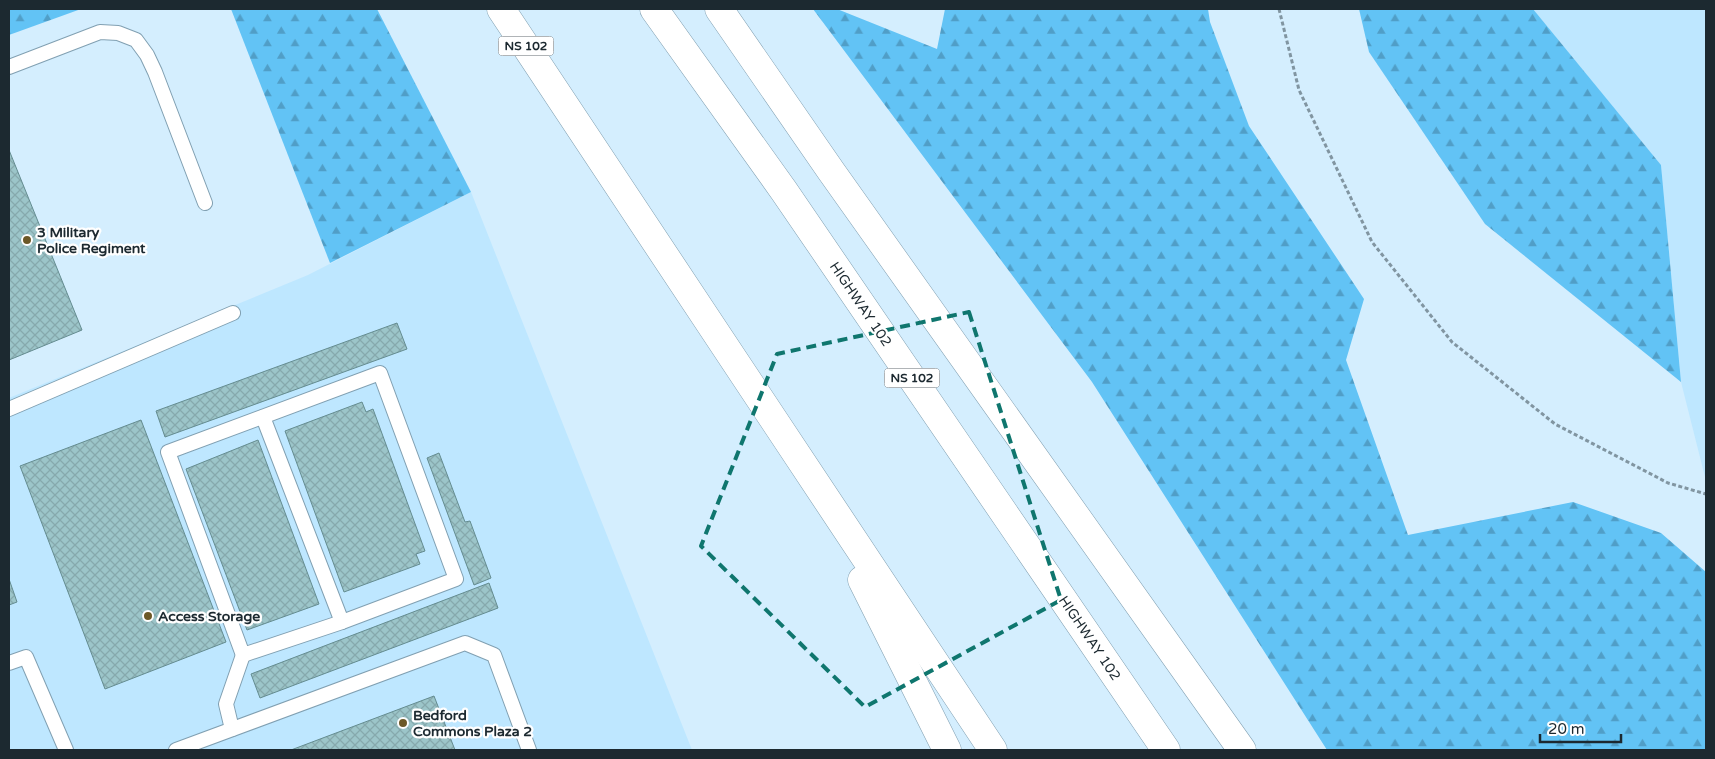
<svg xmlns="http://www.w3.org/2000/svg" width="1715" height="759" font-family="'Varela Round',sans-serif">
	<style>
		.built { fill: #bee7ff }
		.forest { fill: url(#forest-firs) }
		.building { fill: url(#building-cross-hatch); stroke: #648c90 }
		.lines { fill: none; stroke-linecap: round; stroke-linejoin: round }
		.service-casing { stroke: #81a0b2; stroke-width: 16 }
		.motorway-casing { stroke: #81a0b2; stroke-width: 29 }
		.path { stroke: #8195a1; stroke-width: 3; stroke-dasharray: 4 2.5; stroke-linecap: butt }
		.service { stroke: #fff; stroke-width: 14 }
		.motorway { stroke: #fff; stroke-width: 28 }
		.marked { fill: none; stroke: #0f766e; stroke-width: 4; stroke-dasharray: 10 6; stroke-linejoin: round }
		.poi-dot { fill: #6c5827; stroke: #fff; stroke-width: 2 }
		.labels { text-anchor: middle; stroke-width: 4.5; stroke-linejoin: round; paint-order: stroke }
		.shield { fill: #fff; stroke: #60696e; stroke-width: 1 }
		.shield-label { font-size: 12px; font-weight: bold; fill: #1c2930 }
		.poi-label { font-size: 14px; font-weight: bold; fill: #1c2930; stroke: #fff; text-anchor: start }
		.street-label { font-size: 14px; fill: #1c2930; stroke: #fff }
	</style>
	<defs>
		<pattern id="forest-firs" width="22" height="20" patternUnits="userSpaceOnUse" patternTransform="scale(1.25)"><rect width="22" height="20" fill="#62c3f5"/><path d="M5 1l3.5 6h-7zM16 11l3.5 6h-7z" fill="#509ec7"/></pattern>
		<pattern id="building-cross-hatch" width="8" height="8" patternUnits="userSpaceOnUse" patternTransform="scale(1.25)"><rect width="8" height="8" fill="#9cc5c9"/><path d="M0 0l8 8M0 8l8-8" fill="none" stroke="#86a9ad"/></pattern>
	</defs>
	<rect width="100%" height="100%" fill="#d4eefe"/>
	<!-- built -->
	<g class="built">
		<path d="M1533,9h173v472l-25,-99 -20,-217z"/>
		<path d="M471,192l221,558h-683v-352l299,-123z"/>
	</g>
	<!-- forest -->
	<g class="forest">
		<path d="M9,9h72l-72,26z"/>
		<path d="M231,9h146l94,183 -141,71z"/>
		<path d="M813,9h24l100,40 8,-40h263l2,13 39,104 115,173 -18,61 62,175 165,-33 88,31 45,39v178h-379l-235,-368z"/>
		<path d="M1359,9h174l128,156 20,217 -196,-158 -116,-172z"/>
	</g>
	<!-- building -->
	<g class="building">
		<path d="M9,150l73,180 -73,30z"/>
		<path d="M397,323l10,26 -242,88 -9,-26z"/>
		<path d="M362,402l4,10 7,-3 52,142 -9,3 4,10 -76,28 -59,-161z"/>
		<path d="M141,420l85,222 -121,47 -85,-223z"/>
		<path d="M258,440l61,164 -72,26 -61,-161z"/>
		<path d="M439,453l26,69 5,-1 21,57 -17,7 -47,-127z"/>
		<path d="M9,579l8,23 -8,3z"/>
		<path d="M489,583l9,25 -238,90 -9,-24z"/>
		<path d="M434,696l21,54h-164z"/>
	</g>
	<g class="lines">
		<!-- service casing -->
		<g class="service-casing">
			<g id="service">
				<path d="M9,67l91,-35 18,1 18,7 11,15 8,17 50,131"/>
				<path d="M380,373l76,206 -114,43 -99,33 -75,-203z"/>
				<path d="M9,409l224,-96"/>
				<path d="M263,417l79,205"/>
				<path d="M9,663l17,-6 40,93"/>
				<path d="M232,729l-6,-25 17,-49"/>
				<path d="M176,750l289,-107 29,12 35,95"/>
			</g>
		</g>
		<!-- motorway casing -->
		<g class="motorway-casing">
			<g id="motorway">
				<path d="M501,9l492,741"/>
				<path d="M654,9l130,182 382,559"/>
				<path d="M719,9l112,162 411,579"/>
				<path d="M862,580l85,170"/>
			</g>
		</g>
		<!-- path -->
		<path class="path" d="M1279,9l20,81 73,152 80,100 103,82 113,59 38,11"/>
		<!-- service -->
		<use href="#service" class="service"/>
		<!-- motorway -->
		<use href="#motorway" class="motorway"/>
	</g>
	<!-- marked area -->
	<path class="marked" d="M969,312l92,288 -196,107 -164,-161 76,-192z"/>
	<!-- markers -->
	<g class="poi-dot">
		<circle cx="27" cy="240" r="5"/>
		<circle cx="148" cy="616" r="5"/>
		<circle cx="403" cy="723" r="5"/>
	</g>
	<g class="labels">
		<!-- shield labels -->
		<g class="shield">
			<rect x="498.5" y="36.5" width="55" height="19" rx="4"/>
			<rect x="884.5" y="368.5" width="55" height="19" rx="4"/>
		</g>
		<g class="shield-label">
			<text x="526" y="50">NS 102</text>
			<text x="912" y="382">NS 102</text>
		</g>
		<!-- poi labels -->
		<g class="poi-label">
			<text x="37" y="237">3 Military<tspan x="37" dy="16">Police Regiment</tspan></text>
			<text x="158" y="621">Access Storage</text>
			<text x="413" y="720">Bedford<tspan x="413" dy="16">Commons Plaza 2</tspan></text>
		</g>
		<!-- street labels -->
		<g class="street-label">
			<text transform="translate(861 304) rotate(56)" y="5">HIGHWAY 102</text>
			<text transform="translate(1090 638) rotate(56)" y="5">HIGHWAY 102</text>
		</g>
	</g>
	<!-- border -->
	<rect width="1715" height="759" fill="none" stroke="#1c2930" stroke-width="20"/>
	<!-- scale -->
	<path d="M1540 734v8h81v-8" fill="none" stroke="#1c2930" stroke-width="2.5"/>
	<text x="1548" y="734" font-size="15" fill="#1c2930" stroke="#ffffff" stroke-width="4" paint-order="stroke">20 m</text>
</svg>
